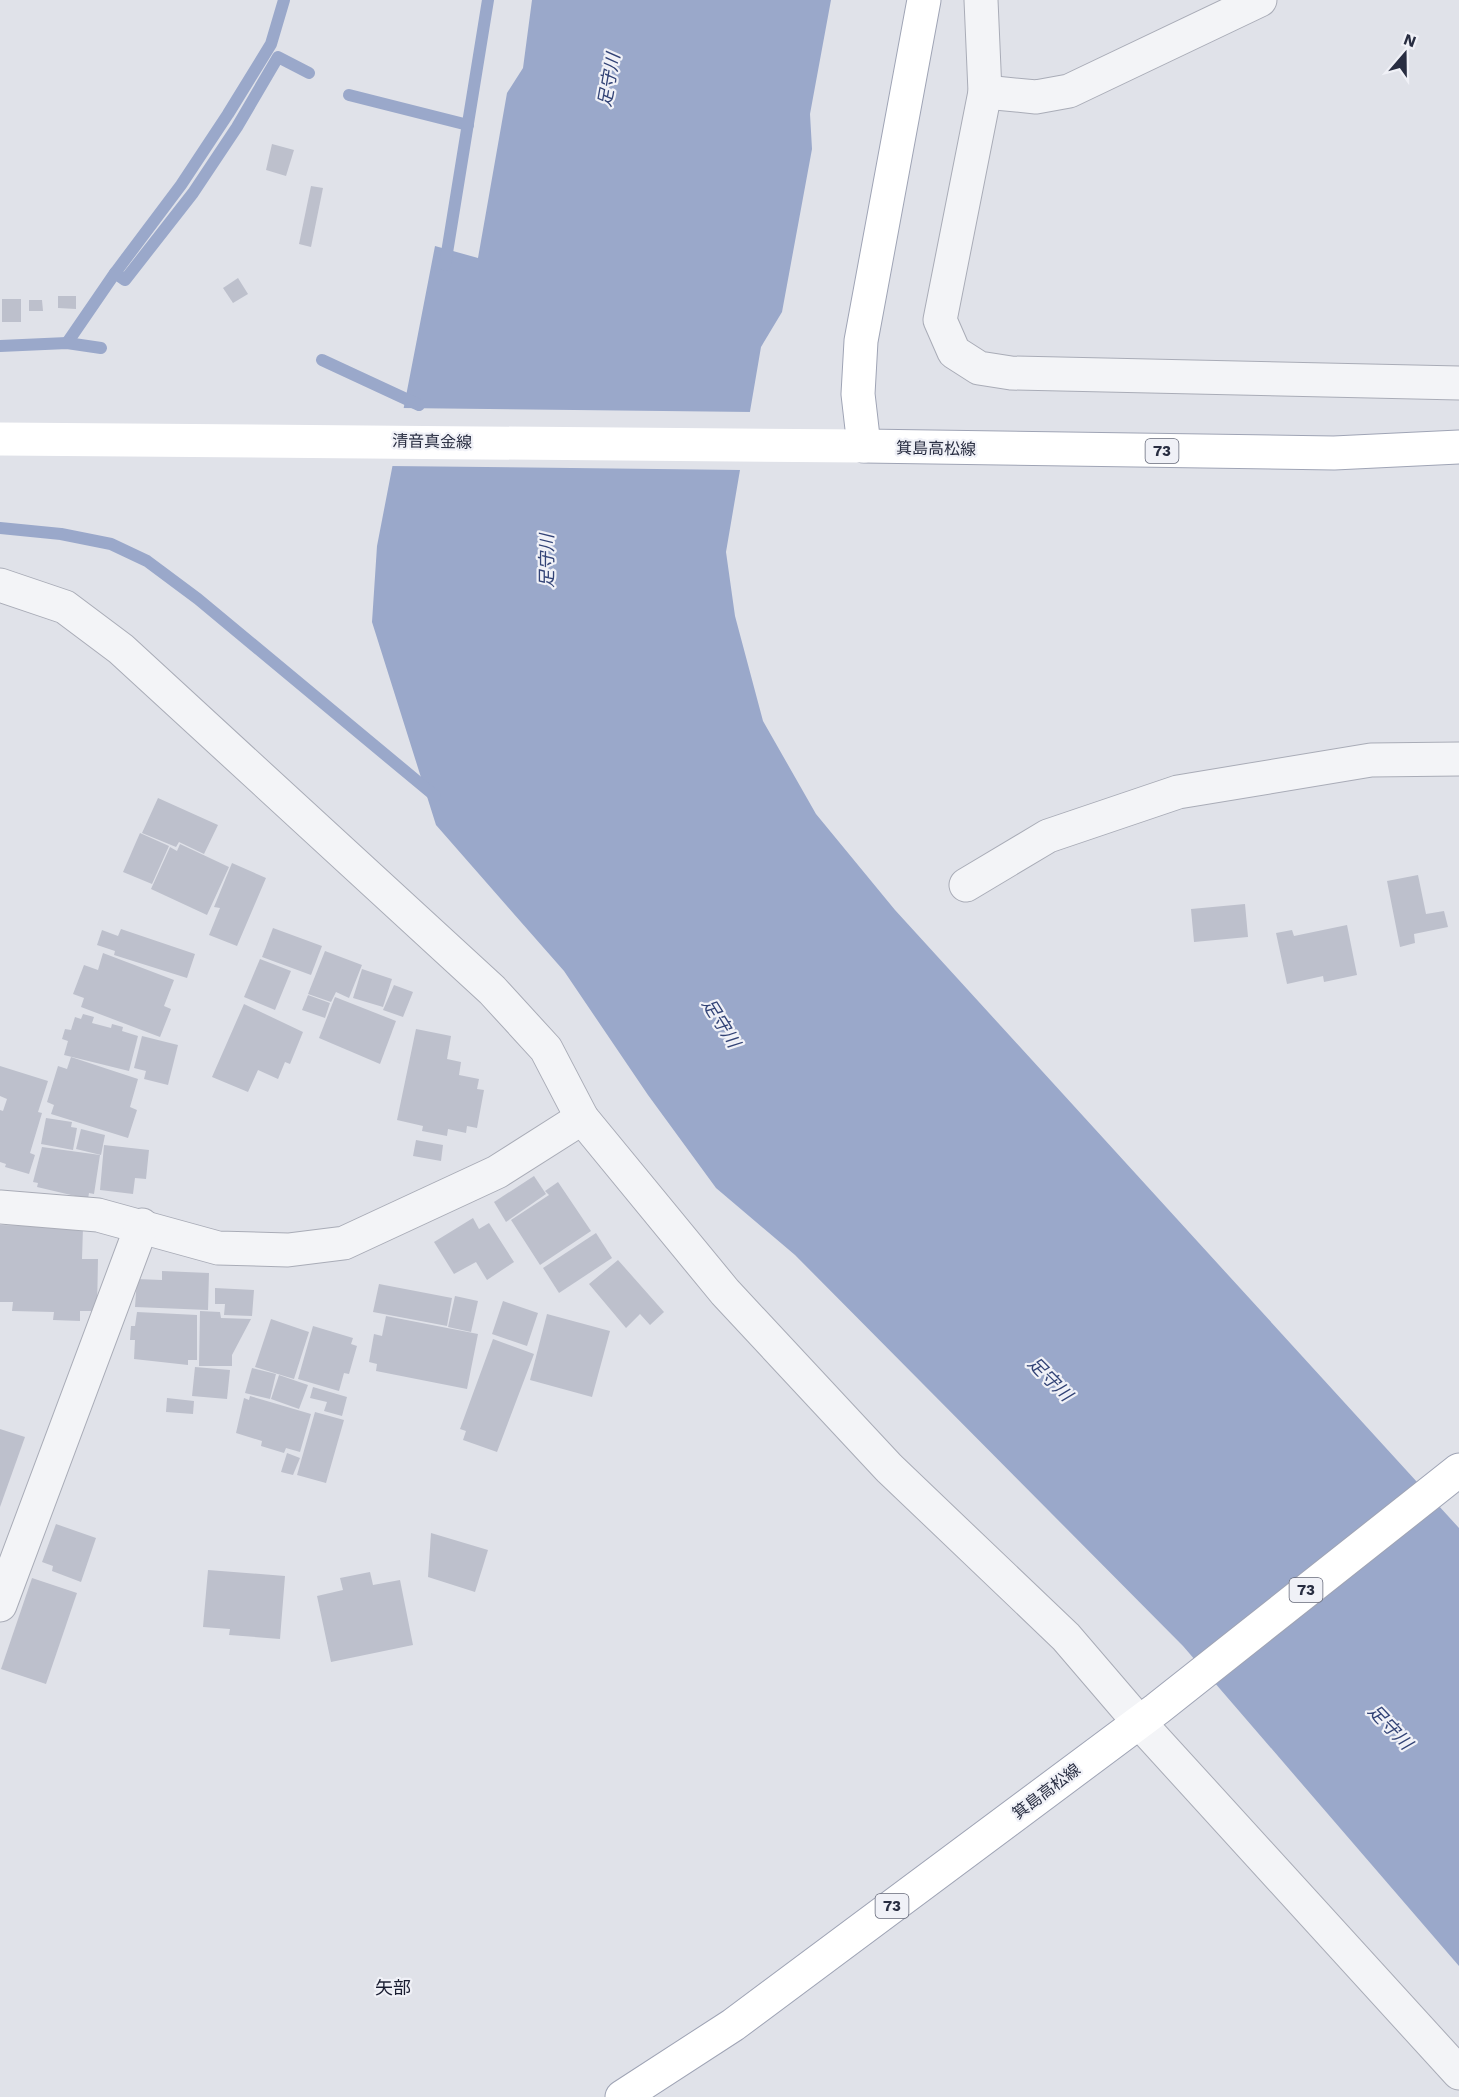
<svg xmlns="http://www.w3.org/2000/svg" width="1459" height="2097" font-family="'Work Sans','Noto Sans JP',sans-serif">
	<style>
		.water { fill: #9aa8ca }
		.pier { fill: #e0e2e9 }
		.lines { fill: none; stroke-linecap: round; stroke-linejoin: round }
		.stream { stroke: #9aa8ca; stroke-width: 12 }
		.building { fill: #bdc0cc }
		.minor-casing { stroke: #a9acb7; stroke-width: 35 }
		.primary-casing { stroke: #9fa4b5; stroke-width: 35 }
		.minor { stroke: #f3f4f7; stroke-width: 33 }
		.secondary { stroke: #fff; stroke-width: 33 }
		.primary { stroke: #fff; stroke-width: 33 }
		.labels { text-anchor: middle; stroke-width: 4.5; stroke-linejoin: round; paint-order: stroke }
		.shield { fill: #f0f1f7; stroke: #646878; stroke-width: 1.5 }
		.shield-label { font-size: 15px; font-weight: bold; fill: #282d41 }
		.street-label { font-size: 16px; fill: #282d41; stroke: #f0f1f7 }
		.water-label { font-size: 18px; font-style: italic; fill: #324376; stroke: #f0f1f7 }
		.neighbourhood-label { font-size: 18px; fill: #1a1e32; stroke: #f0f1f7 }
	</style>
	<rect width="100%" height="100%" fill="#e0e2e9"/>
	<!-- water -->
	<path class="water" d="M532,0h299l-21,114 2,35 -30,163 -21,35 -35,205 9,64 28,105 53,93 79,96 564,618v438l-276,-320 -388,-391 -79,-67 -68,-93 -84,-124 -128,-146 -64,-203 5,-76 58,-300 43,12 29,-165 16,-25z"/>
	<!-- pier -->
	<path class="pier" d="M401,408l351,4 -10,58 -352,-4z"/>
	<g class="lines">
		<!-- stream -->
		<g class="stream">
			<path d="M349,95l119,30"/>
			<path d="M445,265l43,-265"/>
			<path d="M115,273l66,-88 47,-71 43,-70 13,-44"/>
			<path d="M67,343l48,-70 10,7 68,-87 44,-66 41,-70 31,16"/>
			<path d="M0,346l67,-3 34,5"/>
			<path d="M322,360l97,45"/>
			<path d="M0,528l61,6 50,10 36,17 51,38 237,197"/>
		</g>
	</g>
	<!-- building -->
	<g class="building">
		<path d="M272,144l22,6 -8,26 -20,-6z"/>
		<path d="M311,186l12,2 -12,59 -12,-3z"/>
		<path d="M238,278l10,16 -15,9 -10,-15z"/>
		<path d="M58,296h18v13l-18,-1z"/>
		<rect x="2" y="299" width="19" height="23"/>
		<path d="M29,300h13l1,11h-14z"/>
		<path d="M158,798l60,27 -14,29 -25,-12 -3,5 -34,-14z"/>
		<path d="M140,833l29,13 -17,38 -29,-12z"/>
		<path d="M180,844l49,23 -22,48 -56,-26 19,-42 7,4z"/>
		<path d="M232,863l34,15 -29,68 -28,-11 11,-27 -6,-1z"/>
		<path d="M1418,875l8,39 18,-3 4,16 -34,7 1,9 -15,4 -13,-66z"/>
		<path d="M1245,904l3,33 -54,5 -3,-33z"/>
		<path d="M1347,925l10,50 -33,7 -1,-6 -36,8 -11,-51 16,-3 2,6z"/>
		<path d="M273,928l49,18 -11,29 -49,-18z"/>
		<path d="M121,929l74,25 -8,24 -73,-23 1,-4 -18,-6 5,-15 16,6z"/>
		<path d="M325,951l37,14 -13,33 -13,-6 -5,10 -23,-8z"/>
		<path d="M103,953l71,27 -10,26 7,3 -11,28 -79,-30 3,-9 -11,-4 11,-29 14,5z"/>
		<path d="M260,959l31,12 -16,39 -31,-13z"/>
		<path d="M362,969l30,10 -9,28 -30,-9z"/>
		<path d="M394,985l19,7 -10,25 -20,-7z"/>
		<path d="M308,995l22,8 -5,15 -23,-8z"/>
		<path d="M335,997l61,24 -16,43 -61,-26z"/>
		<path d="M244,1004l59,28 -13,32 -5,-2 -7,17 -20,-9 -10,22 -36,-15z"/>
		<path d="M83,1014l11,3 -2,6 19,5 1,-4 11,3 -1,4 16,5 -9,35 -65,-16 4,-14 -6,-2 3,-10 6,1 4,-13 6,2z"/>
		<path d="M416,1029l35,7 -4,23 14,3 -2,13 20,4 -2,10 7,1 -7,38 -10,-2 -1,7 -18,-4 -1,7 -25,-5 1,-5 -26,-6z"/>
		<path d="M142,1036l36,9 -10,40 -24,-6 2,-8 -12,-3z"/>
		<path d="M71,1057l67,22 -8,28 7,3 -9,28 -77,-24 3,-9 -7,-3 11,-36 9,3z"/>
		<path d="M0,1066l48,15 -10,31 4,1 -12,40 5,2 -6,19 -24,-7 1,-3 -6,-2v-52l3,1 4,-12 -7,-3z"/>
		<path d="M46,1118l26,4 -1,5 6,1 -4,22 -32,-6z"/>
		<path d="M81,1129l24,6 -4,20 -25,-6z"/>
		<path d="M416,1140l27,5 -2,16 -28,-5z"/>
		<path d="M104,1145l45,5 -3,29 -11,-1 -2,16 -33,-4z"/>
		<path d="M42,1147l58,8 -6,39 -5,-1 -1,6 -51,-12 1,-4 -5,-1z"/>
		<path d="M534,1176l12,18 -40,28 -12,-20z"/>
		<path d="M558,1182l33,49 -51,34 -29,-45 38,-25 -4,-4z"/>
		<path d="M473,1218l6,11 10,-6 25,39 -27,18 -11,-18 -22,12 -20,-32z"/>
		<path d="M0,1225l83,2 -1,32h16l-1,52h-17v10l-27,-1 1,-8 -42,-1 1,-9h-13z"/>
		<path d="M596,1233l16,25 -53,35 -16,-25z"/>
		<path d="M618,1260l46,52 -14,13 -10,-11 -14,14 -37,-44z"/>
		<path d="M162,1271l47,2 -1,37 -73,-3 2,-28 25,1z"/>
		<path d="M379,1284l73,14 -5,28 -74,-14z"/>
		<path d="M215,1288l39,2 -2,26 -28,-1 1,-11h-10z"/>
		<path d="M455,1296l23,5 -7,31 -23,-5z"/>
		<path d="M503,1301l35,12 -11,33 -35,-12z"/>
		<path d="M200,1311l20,1 1,6 30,1 -19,36v11h-33z"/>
		<path d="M137,1312l60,3v45h-9v5l-54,-6 1,-19h-5l1,-14h4z"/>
		<path d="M547,1314l63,17 -18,66 -62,-17z"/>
		<path d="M386,1316l92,18 -11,55 -91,-18 1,-7 -8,-2 5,-28 8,2z"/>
		<path d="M271,1319l38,13 -15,47 -39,-12z"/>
		<path d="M313,1326l40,12 -2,6 6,2 -8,28 -5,-1 -5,18 -41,-12z"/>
		<path d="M493,1339l41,15 -37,98 -34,-12 3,-9 -6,-2z"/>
		<path d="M195,1367l35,3 -3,29 -35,-3z"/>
		<path d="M252,1368l24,6 -6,25 -25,-6z"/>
		<path d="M279,1375l29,10 -9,24 -28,-10z"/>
		<path d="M313,1387l34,10 -5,19 -18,-5 3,-9 -17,-4z"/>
		<path d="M250,1396l61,18 -11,38 -14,-4 -2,5 -23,-7 1,-5 -26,-8 8,-35 5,2z"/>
		<path d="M167,1398l27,3 -1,13 -27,-2z"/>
		<path d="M315,1412l29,8 -18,63 -29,-8z"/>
		<path d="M0,1429l25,8 -25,70z"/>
		<path d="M287,1453l13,5 -7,17 -12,-3z"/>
		<path d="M56,1524l40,14 -15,44 -29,-11 1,-5 -11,-4z"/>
		<path d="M431,1533l57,17 -13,42 -47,-15z"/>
		<path d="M208,1570l77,6 -5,63 -51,-4 1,-6 -27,-2z"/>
		<path d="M370,1572l3,13 27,-5 13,65 -82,17 -14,-66 26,-6 -3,-12z"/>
		<path d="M32,1578l45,15 -31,91 -45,-15z"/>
	</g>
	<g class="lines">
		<!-- minor casing -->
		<g class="minor-casing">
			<g id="minor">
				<path d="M981,0l4,92 -45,228 14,32 25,16 32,5 448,10"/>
				<path d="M985,92l51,5 33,-6 191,-91"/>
				<path d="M0,585l65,22 56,42 371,341 54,59 36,69 143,174 164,176 177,169 72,84 321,352"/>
				<path d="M966,885l82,-49 130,-44 193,-32 88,-1"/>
				<path d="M0,1207l98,8 120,33 70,2 56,-7 153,-71 85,-54"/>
				<path d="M0,1605l142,-380"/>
			</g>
		</g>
		<!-- primary casing -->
		<g class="primary-casing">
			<g id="primary">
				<path d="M924,0l-63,341 -3,53 6,52 470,7 125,-6"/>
				<path d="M622,2097l111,-72 424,-316 302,-239"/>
			</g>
		</g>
		<!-- minor -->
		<use href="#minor" class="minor"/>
		<!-- secondary -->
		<path class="secondary" d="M0,439l864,7"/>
		<!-- primary -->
		<use href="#primary" class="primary"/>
	</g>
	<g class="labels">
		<!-- shield labels -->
		<g class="shield">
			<rect x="1145.5" y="439" width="33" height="24" rx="4.5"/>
			<rect x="1289.5" y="1578" width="33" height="24" rx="4.5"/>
			<rect x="875.5" y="1894" width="33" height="24" rx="4.5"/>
		</g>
		<g class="shield-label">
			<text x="1162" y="456">73</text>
			<text x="1306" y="1595">73</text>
			<text x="892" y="1911">73</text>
		</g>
		<!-- street labels -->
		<g class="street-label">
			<text transform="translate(432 441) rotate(1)" y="6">清音真金線</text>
			<text transform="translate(936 448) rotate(1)" y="6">箕島高松線</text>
			<text transform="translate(1046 1791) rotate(-37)" y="6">箕島高松線</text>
		</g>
		<!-- water labels -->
		<g class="water-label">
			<text transform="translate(609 80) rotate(-80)" y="6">足守川</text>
			<text transform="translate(547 561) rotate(-90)" y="6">足守川</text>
			<text transform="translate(721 1023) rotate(58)" y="6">足守川</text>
			<text transform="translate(1050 1379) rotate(45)" y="6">足守川</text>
			<text transform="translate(1390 1727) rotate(46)" y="6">足守川</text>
		</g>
		<!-- neighbourhood labels -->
		<g class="neighbourhood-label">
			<text x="393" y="1994">矢部</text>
		</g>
	</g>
	<!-- north arrow -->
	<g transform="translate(1405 54) rotate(20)" stroke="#f0f1f7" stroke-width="4.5" paint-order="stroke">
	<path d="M0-4.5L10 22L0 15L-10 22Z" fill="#282d41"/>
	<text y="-9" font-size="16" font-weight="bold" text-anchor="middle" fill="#282d41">N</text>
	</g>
</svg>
